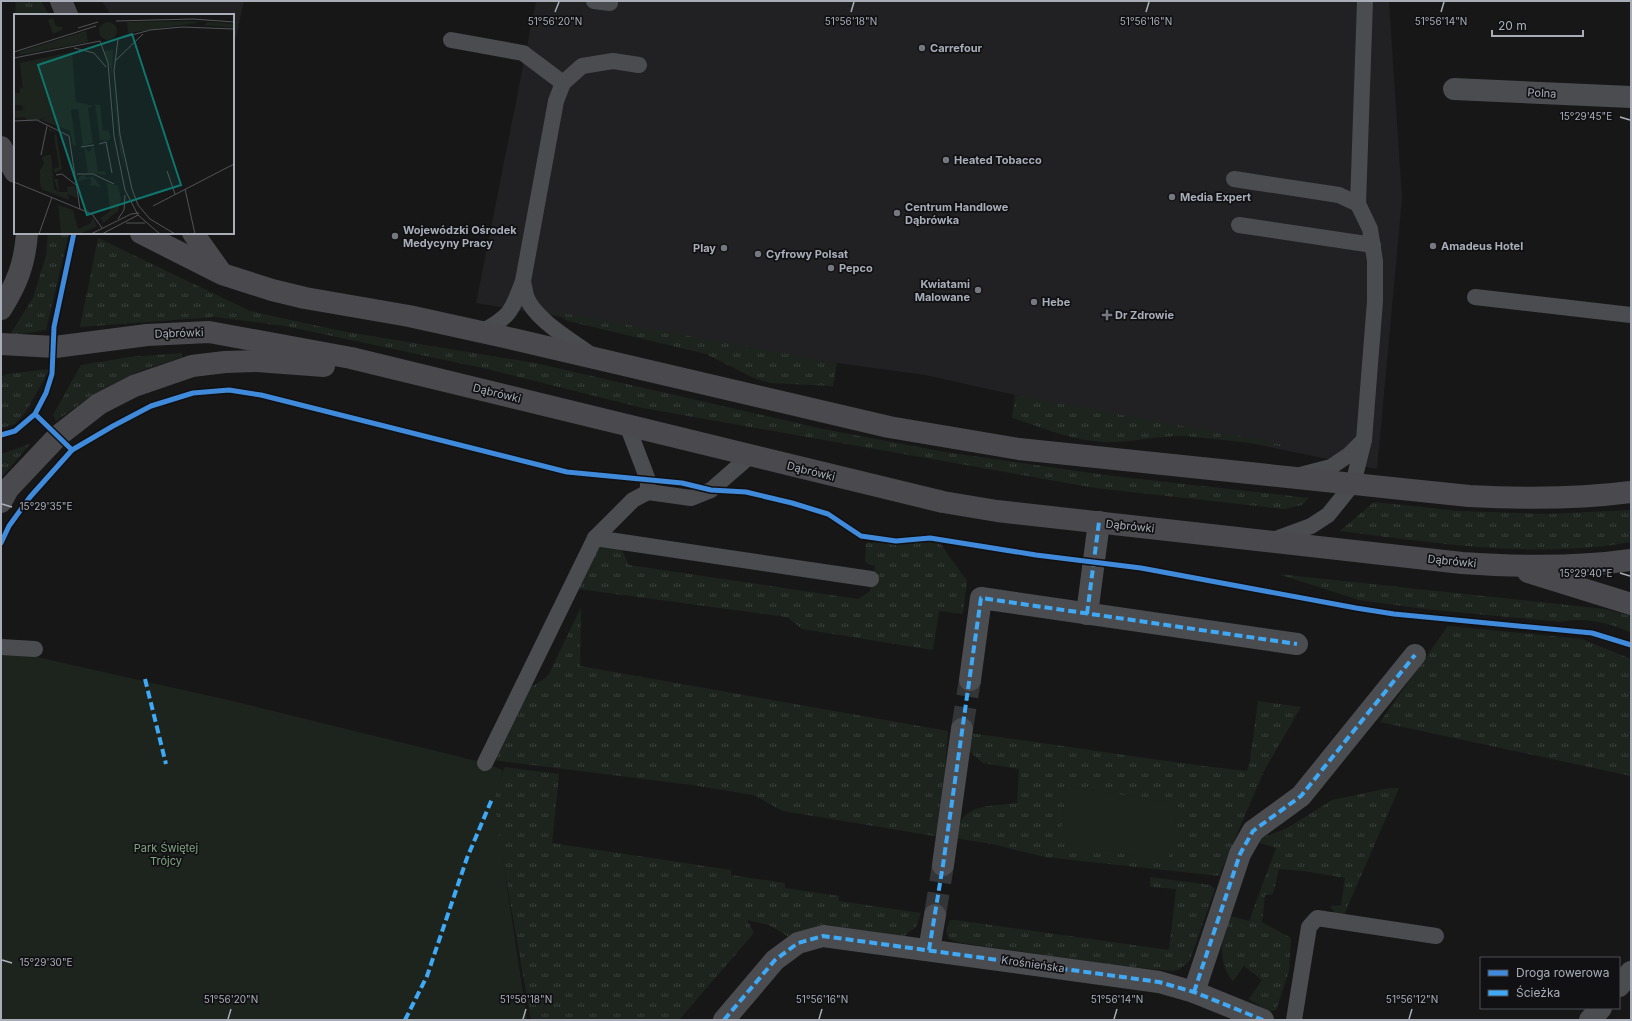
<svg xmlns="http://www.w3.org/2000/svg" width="1632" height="1021" font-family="Inter,sans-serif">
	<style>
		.built { fill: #212123 }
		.grass { fill: url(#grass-tufts) }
		.park { fill: #1d241e }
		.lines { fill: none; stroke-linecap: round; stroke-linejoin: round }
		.street-tunnel { stroke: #343537; stroke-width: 22; stroke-dasharray: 22 11; stroke-linecap: butt }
		.lane { stroke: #4b4c50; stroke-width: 16 }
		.street { stroke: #4b4c50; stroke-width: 22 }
		.secondary { stroke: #4a4a4e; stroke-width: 22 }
		.quiet { stroke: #3fa9f5; stroke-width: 4; stroke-dasharray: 8 4; stroke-linecap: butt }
		.cycleway-casing { stroke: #111113; stroke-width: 8 }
		.cycleway { stroke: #408adc; stroke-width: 5 }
		.ticks { fill: none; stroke: #a8adb8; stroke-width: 1.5 }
		.poi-dot { fill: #757880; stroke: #111113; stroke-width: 1.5 }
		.labels { text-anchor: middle; stroke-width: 3.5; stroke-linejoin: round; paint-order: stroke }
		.poi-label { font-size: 11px; font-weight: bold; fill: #a8adb8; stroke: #111113; text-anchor: start }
		.street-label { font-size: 11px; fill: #a8adb8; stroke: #111113 }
		.park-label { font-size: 11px; fill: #7fa381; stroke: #111113 }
		.inset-road { fill: none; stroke: #515357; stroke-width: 1 }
		.view { fill: #0f766e; fill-opacity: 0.15; stroke: #0f766e; stroke-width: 2 }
		.inset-edge { fill: none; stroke: #a8adb8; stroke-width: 2 }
		.ticks-label { font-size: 10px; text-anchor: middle; fill: #a8adb8; stroke: #111113; stroke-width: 3.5; stroke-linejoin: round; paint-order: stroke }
	</style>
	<defs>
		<pattern id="grass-tufts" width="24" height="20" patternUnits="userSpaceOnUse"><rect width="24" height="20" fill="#1d241e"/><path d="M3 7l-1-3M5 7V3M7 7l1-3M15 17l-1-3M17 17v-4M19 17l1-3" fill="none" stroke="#3b413d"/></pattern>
	</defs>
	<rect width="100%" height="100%" fill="#171717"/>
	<!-- built -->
	<g class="built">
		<path d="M102,1h142l-11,49v-35h-122z"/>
		<path d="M536,1h853l13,198 -25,270 -362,-74 -90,-20 -88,-12 -361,-60z"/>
	</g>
	<!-- grass -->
	<g class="grass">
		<path d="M16,1h25l8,14h-34z"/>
		<path d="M48,233h21l-23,97 -37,6 24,-38 13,-42z"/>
		<path d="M98,238l152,73 91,20 194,32 288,66 122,23 168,24 196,22 -7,7 -18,4 -189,-21 -452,-80 -156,-39 -202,-43 -70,-9 -135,10z"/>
		<path d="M552,311l285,52 -4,23 -63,-3 -16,-5 -48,-24 -138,-33z"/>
		<path d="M182,353v4l-45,15 -46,24 -35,25 -3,-6 28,-50 49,-8z"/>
		<path d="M50,369l-25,44 -10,11 -14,4v-51l6,-3z"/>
		<path d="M1015,395l292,54 -121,-13c-28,-1 -55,7 -82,6 -31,-1 -63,-15 -92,-24z"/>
		<path d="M30,444l-29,34v-24z"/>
		<path d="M1374,502l86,9 88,3 83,-4v32c-96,17 -196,1 -291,-11z"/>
		<path d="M595,538l23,3 11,24 229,34 12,-8 5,-25 -10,-4 1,-19 71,-4 30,42 -4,33 -24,-3 -6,39 -131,-21 -15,-12 -216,-29z"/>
		<path d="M1278,574l327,35 26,7v17c-22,-11 -47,-16 -71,-11l-135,-13 -66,-9z"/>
		<path d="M581,607l-1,59 368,65 -8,106 -157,-26 -30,-16 -61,-10 -200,-25 38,-72 18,-12z"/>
		<path d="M1448,626l134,13 49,20v117l-251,-54z"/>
		<path d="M1258,701l43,6 -37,64 -45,105 -174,-19 -53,-13 -37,-6c6,-36 33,-31 62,-35l2,-34 -36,-6 -14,-12v-18c93,12 185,28 278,38l3,-10z"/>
		<path d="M505,767l54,7 -7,69 179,27v5l54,8v5l54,8v5l82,12 -5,14 -13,10 -84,-12 -25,15 -25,-15 -22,-5 7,13 -75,87h-148l-39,-221z"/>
		<path d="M1389,788h10l-58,134 -11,-16 11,-1 4,-27 -41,-7 -25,-2 -6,25 -8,1 -3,27 29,16 -2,33 -13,39 -7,2 -20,-13 13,-19 -18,-14 -11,15c-17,-18 -10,-44 -6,-66l22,6 27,-73 -22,-7 33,-13 45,-28z"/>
		<path d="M1150,877l60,8 5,4 -25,71 -10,9 -6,2 -54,-5 -164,-24 -8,-4 -2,-7 4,-11h5l214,30 7,-61 -26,-2z"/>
	</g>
	<!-- park -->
	<g class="park">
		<path d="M1,649l236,53 248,61 18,7 -9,29 33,221h-526z"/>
		<path d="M1067,786l111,18 -10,57 -109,-18z"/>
	</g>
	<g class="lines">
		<!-- street-tunnel -->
		<g class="street-tunnel">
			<path d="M962,729l8,-49"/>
			<path d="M935,915l8,-50"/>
		</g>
		<!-- lane -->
		<g class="lane">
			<path d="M594,1l16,2v-2"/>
			<path d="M451,40l72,13 40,30"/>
			<path d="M1234,179l105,16 19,9"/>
			<path d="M1239,225l134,20"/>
			<path d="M523,281c1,5 2,10 3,15 8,23 45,44 64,58"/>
			<path d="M1475,297l156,18"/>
			<path d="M481,332c29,-15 31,-21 42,-51l33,-180 7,-18 19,-17 31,-5 26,4"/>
			<path d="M627,425l21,55v12"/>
			<path d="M1300,475l31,-8 19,-13 14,-14"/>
			<path d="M595,538l276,41"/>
			<path d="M1273,540l38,-14 17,-11 25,-31 11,-44 11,-139v-40l-5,-32 -12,-25 7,-203"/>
			<path d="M1,647l34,2"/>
			<path d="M485,763l110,-225 38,-38 15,-8 43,6 20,-8 39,-34"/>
			<path d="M1294,1020l15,-93 8,-9 119,18"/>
		</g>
		<!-- street -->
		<g class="street">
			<path d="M1454,89l177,8"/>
			<path d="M1087,614l12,-92"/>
			<path d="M970,680l11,-82 316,46"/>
			<path d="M943,865l19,-136"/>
			<path d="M929,950l6,-35"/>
			<path d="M1619,986l12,-14"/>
			<path d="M1194,992l46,-138 13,-23 48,-35 114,-141"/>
			<path d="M724,1020l51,-60 23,-17 25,-7 336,46 35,10 69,28"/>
			<path d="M1590,1020l11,-12"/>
		</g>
		<!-- secondary -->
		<g class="secondary">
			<path d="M61,1l6,14"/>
			<path d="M1,147l14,25"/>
			<path d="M141,233l81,41 50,16 33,8 104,18 104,23 376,88 130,22 450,47c55,3 108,3 162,-4"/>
			<path d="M193,233l27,38"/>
			<path d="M1,309c16,-25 24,-46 26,-76"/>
			<path d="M1,344l54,3 92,-12 62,-3 142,26 592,144 54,9 465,52c57,4 113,5 169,-3"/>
			<path d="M1,502l7,-13 50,-53 41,-32 35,-18 58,-20 33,-4 32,-1 67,5"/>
			<path d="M1528,572l103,32"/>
		</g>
		<!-- quiet -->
		<g class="quiet">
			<path d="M1087,614l12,-92"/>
			<path d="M145,679l21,85"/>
			<path d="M929,950l14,-85 38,-267 316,46"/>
			<path d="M1194,992l46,-138 13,-23 48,-35 114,-141"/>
			<path d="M405,1020l22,-44 40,-118 25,-59"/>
			<path d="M724,1020l51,-60 23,-17 25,-7 336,46 35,10 69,28"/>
		</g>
		<!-- cycleway casing -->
		<g class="cycleway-casing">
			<g id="cycleway">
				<path d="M35,414l37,36"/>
				<path d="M1,435l14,-4 20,-17 11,-21 6,-19 2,-47 20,-94"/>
				<path d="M1,543l8,-17 21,-29 42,-47 41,-24 38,-20 42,-13 36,-3 32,5 306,77 115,11 29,7 35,2 46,11 36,11 33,22 35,5 34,-3 106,17 105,13 215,40 38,6 198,19 39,12"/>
			</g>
		</g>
		<!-- cycleway -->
		<use href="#cycleway" class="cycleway"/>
	</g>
	<!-- ticks -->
	<path class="ticks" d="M555,12l4,-10M851,12l3,-10M1146,12l3,-10M1441,12l3,-10M1620,117l10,3M2,504l10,3M1620,573l10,3M2,960l10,3M228,1019l3,-10M523,1019l3,-10M819,1019l3,-10M1114,1019l3,-10M1409,1019l3,-10"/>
	<!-- markers -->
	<g class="poi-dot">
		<circle cx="922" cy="48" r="4"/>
		<circle cx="946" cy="160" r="4"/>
		<circle cx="1172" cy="197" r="4"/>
		<circle cx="897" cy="213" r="4"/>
		<circle cx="395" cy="236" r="4"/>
		<circle cx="1433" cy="246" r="4"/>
		<circle cx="724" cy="248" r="4"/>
		<circle cx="758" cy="254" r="4"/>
		<circle cx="831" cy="268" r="4"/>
		<circle cx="978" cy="290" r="4"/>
		<circle cx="1034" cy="302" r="4"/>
		<path d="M1105 309h4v4h4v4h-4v4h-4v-4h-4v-4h4z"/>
	</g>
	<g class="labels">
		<!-- poi labels -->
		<g class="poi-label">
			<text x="930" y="52">Carrefour</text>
			<text x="954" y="164">Heated Tobacco</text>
			<text x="1180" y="201">Media Expert</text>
			<text x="905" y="211">Centrum Handlowe<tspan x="905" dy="13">Dąbrówka</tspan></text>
			<text x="403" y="234">Wojewódzki Ośrodek<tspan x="403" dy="13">Medycyny Pracy</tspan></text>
			<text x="1441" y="250">Amadeus Hotel</text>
			<text x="716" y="252" text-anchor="end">Play</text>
			<text x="766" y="258">Cyfrowy Polsat</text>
			<text x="839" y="272">Pepco</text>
			<text x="970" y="288" text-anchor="end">Kwiatami<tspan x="970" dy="13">Malowane</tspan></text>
			<text x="1042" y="306">Hebe</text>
			<text x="1115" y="319">Dr Zdrowie</text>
		</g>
		<!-- street labels -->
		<g class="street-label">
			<text transform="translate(1542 93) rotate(3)" y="4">Polna</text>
			<text transform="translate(179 333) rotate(-2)" y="4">Dąbrówki</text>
			<text transform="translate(497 393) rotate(14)" y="4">Dąbrówki</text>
			<text transform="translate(811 471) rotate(14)" y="4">Dąbrówki</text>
			<text transform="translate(1130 526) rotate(6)" y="4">Dąbrówki</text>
			<text transform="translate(1452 561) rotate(6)" y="4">Dąbrówki</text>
			<text transform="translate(1033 964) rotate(8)" y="4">Krośnieńska</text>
		</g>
		<!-- park labels -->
		<g class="park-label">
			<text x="166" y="852">Park Świętej<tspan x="166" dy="13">Trójcy</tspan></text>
		</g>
	</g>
	<!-- overview -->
	<g transform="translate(14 14)">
		<rect width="220" height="220" fill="#171717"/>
		<path d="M39,4l3,8 7,1 -1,3 -9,4 -5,-14zM176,7l13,1 -75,11 -1,-11zM194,8l26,2v4l-30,-3zM85 17a9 9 0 1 1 18 0a9 9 0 1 1-18 0ZM72,17l2,11 -68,13 -1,-3zM99,36l-1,25 13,95 -5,-20 -9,-80 -7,-19zM6,73l4,1 2,29 -12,1v-7l9,-1 -1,-5h-8v-12h6zM63,88l17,4 -6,2 5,35 -10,3 -5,-37 -7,1 5,36 -3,-1 -3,-14 -29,-11zM81,90l5,1 3,26 5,-1 3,7 -3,4 -8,-1zM36,115l6,3 6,37 -7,4 -2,-4 6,-2 -5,-32h2l-1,-3 -7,-1zM80,131l4,27 7,-1 1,4 -18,-2 -4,-26 5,5zM37,140l3,35 4,3 -4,-13h4l1,13h9l-1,-5 8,-1 2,12 -9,-4 1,6 -28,-11 3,-3 -3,2 -1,-5v-13l4,-7 -2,-6zM71,161v2h7v-2l9,12 -14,-2 4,-1 -1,-6 -13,4 3,-6zM93,169l11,3 3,13 -3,12 -15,12 -2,-5 9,-7zM44,191l15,5 5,19 13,-6 2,-6 4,9 -17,8h-19z" fill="#1d241e"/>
		<path d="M58,38l4,52 -37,16h-13l-6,-57z" fill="#1d241e"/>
		<path class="inset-road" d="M102,7l77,-2 41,3M64,14l20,-6M104,25l32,-9 32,-3 52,2M104,25l-4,32 6,64 12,54 6,16 12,14 25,15M86,27l8,22 6,73 11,54 13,25 22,19M60,34l20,5 12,14M0,38l82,-26M0,44l86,-17M101,47l28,-27M0,107l23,-1 32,16 11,73M85,130l7,-2 6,31M67,133l13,-2M27,141l6,-29M153,157l8,23M63,160h16l21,10M42,161l6,-1 14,11M0,168l78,32 10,14M171,175l10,45M139,192l81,-42M104,205l6,-9 1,-15M112,209h19M25,220l13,-37M77,220l40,-20 8,-1M88,220l36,-19"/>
		<path class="view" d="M118,20l49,151 -94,30 -49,-150z"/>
		<rect width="220" height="220" class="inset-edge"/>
	</g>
	<g class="ticks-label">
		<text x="555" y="25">51°56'20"N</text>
		<text x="851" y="25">51°56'18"N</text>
		<text x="1146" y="25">51°56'16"N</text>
		<text x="1441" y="25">51°56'14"N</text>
		<text x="1586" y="120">15°29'45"E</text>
		<text x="46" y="510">15°29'35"E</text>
		<text x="1586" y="577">15°29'40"E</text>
		<text x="46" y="966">15°29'30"E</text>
		<text x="231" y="1003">51°56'20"N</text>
		<text x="526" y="1003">51°56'18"N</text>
		<text x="822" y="1003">51°56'16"N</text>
		<text x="1117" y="1003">51°56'14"N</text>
		<text x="1412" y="1003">51°56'12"N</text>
	</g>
	<!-- border -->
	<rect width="1632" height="1021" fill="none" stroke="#a8adb8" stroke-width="4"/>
	<!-- legend -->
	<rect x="1480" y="957" width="140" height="52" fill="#111113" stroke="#4d4f55"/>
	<rect x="1488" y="970" width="20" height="6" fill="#408adc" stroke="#4d4f55"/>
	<text x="1516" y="977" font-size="12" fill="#a8adb8">Droga rowerowa</text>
	<rect x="1488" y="990" width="20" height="6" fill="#3fa9f5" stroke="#4d4f55"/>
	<text x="1516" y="997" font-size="12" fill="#a8adb8">Ścieżka</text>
	<!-- scale -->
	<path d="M1492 30v6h91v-6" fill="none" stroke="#a8adb8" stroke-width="2"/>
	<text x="1498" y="30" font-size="12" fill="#a8adb8" stroke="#111113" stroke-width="3" paint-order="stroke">20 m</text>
</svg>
